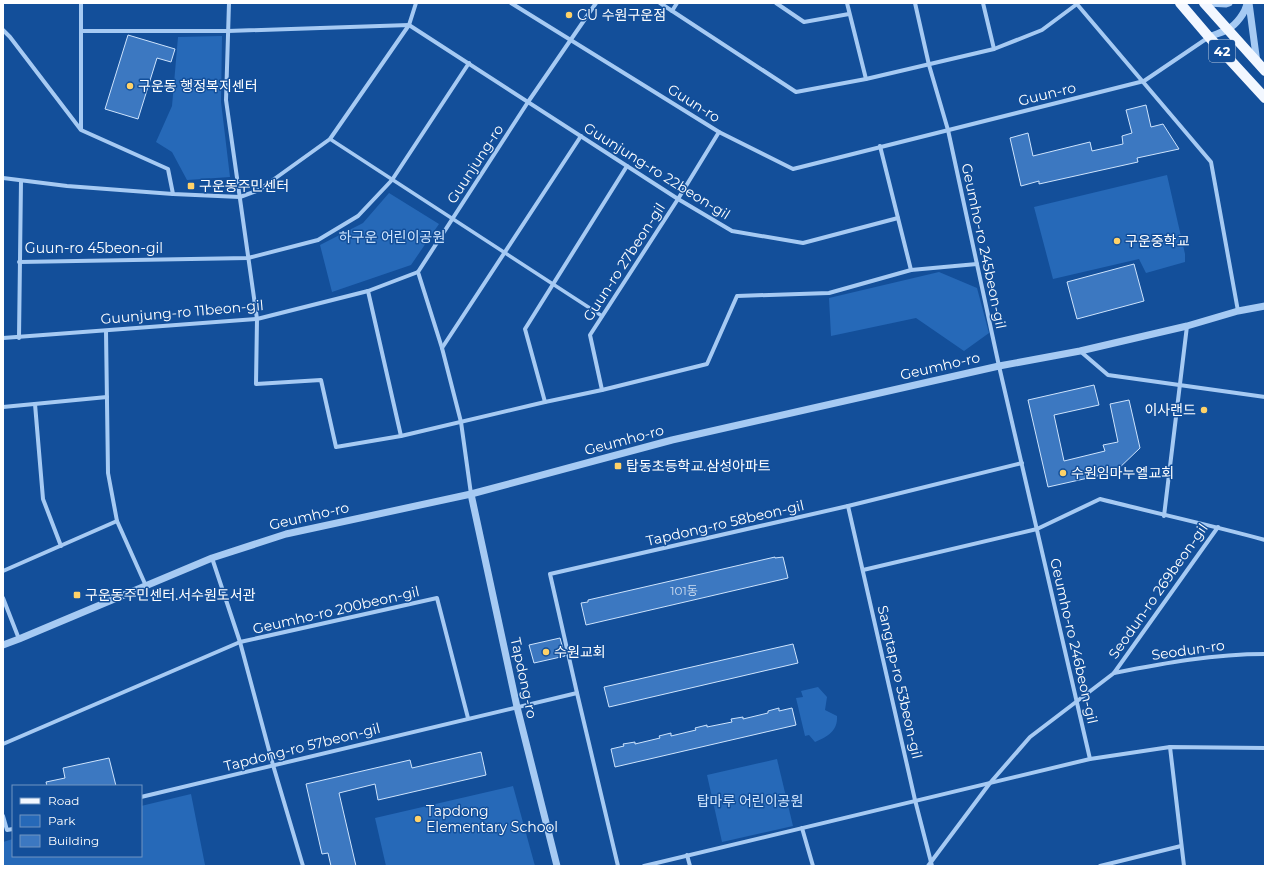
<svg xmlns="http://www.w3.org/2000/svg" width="1268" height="869" font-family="Montserrat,'Noto Sans KR',sans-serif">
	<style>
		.green { fill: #2669b8 }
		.building { fill: #3c78c1; stroke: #cee4fd }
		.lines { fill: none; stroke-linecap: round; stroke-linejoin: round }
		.pedestrian { stroke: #a6caf3; stroke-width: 3.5 }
		.minor { stroke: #a6caf3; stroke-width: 4 }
		.tertiary { stroke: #a6caf3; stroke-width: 7 }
		.primary { stroke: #f2f7ff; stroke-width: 10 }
		.poi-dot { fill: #ffd268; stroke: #134f9a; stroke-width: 1.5 }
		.labels { text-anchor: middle; stroke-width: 3; stroke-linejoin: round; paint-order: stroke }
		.number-label { font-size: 12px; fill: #ceddf0 }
		.shield { fill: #134f9a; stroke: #b8cae1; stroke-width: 1 }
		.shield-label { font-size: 13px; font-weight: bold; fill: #fff }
		.poi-label { font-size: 14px; fill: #fff; stroke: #134f9a; text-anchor: start }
		.street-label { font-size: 14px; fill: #fff; stroke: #134f9a }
		.park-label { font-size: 14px; fill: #cee4fd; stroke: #134f9a }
	</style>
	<rect width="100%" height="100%" fill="#134f9a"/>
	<!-- green -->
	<g class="green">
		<path d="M222,36l-1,66 9,75 -43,3 -15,-28 -16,-10 16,-36 6,-69z"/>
		<path d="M1167,175l18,79v8l-39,11 -7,-14 -86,20 -19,-72z"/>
		<path d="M389,193l50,31 -28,41 -79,27 -12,-47 43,-22z"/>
		<path d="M939,272l38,16 12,45 -25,18 -48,-33 -85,18 -2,-38z"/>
		<path d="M818,687l9,10 -2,13 12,6c1,15 -10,21 -22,26l-6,-7 -4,1 -9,-38 7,-1 -2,-6z"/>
		<path d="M777,759l16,67 -71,16 -15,-67z"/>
		<path d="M513,786l22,80h-149l-11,-48z"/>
		<path d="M191,794l14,71 -6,1h-196v-24l10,-3v17h128v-50z"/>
	</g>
	<!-- building -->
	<g class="building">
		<path d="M128,35l47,14 -4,13 -14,-4 -19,61 -33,-10z"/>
		<path d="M1146,105l5,22 12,-3 16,25 -42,9 1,4 -99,22v-3l-18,5 -11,-48 18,-5 5,23 57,-14 2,9 31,-7 -1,-8 10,-3 -6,-23z"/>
		<path d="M1134,264l10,37 -67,18 -10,-37z"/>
		<path d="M1094,385l5,20 -45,10 10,46 41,-10 -2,-6 15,-3 -8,-38 19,-4 11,48 -25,24 -67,15 -20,-87z"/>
		<path d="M775,557v1l8,-1 5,21 -202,47 -5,-22 7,-1v-2z"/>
		<path d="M560,638l5,18 -31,7 -5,-18z"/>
		<path d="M793,644l5,19 -189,44 -5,-20z"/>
		<path d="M779,708v3l13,-3 4,17 -181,42 -4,-18 13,-3 -1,-2 12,-2v2l25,-6 -1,-2 12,-3v3l25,-6 -1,-2 12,-3v2l25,-5 -1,-3 12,-2v2l25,-6v-2z"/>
		<path d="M481,752l5,23 -108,25 -3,-16 -36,9 17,73h-25l-3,-13 -6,1 -16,-70 104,-24 2,8z"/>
		<path d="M109,758l7,28h-69l-1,-4 19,-4 -2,-10z"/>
	</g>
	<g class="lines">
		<!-- pedestrian -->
		<path class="pedestrian" d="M330,139l272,177"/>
		<!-- minor -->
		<g class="minor">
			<path d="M81,3v126"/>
			<path d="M229,3l-3,97 31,219 -1,65 65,-4 15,67 65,-11 144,-34 57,-12 105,-26 30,-68 92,-3 82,-23 66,-6"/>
			<path d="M511,3l208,129 74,37 351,-88 65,-44"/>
			<path d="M660,3l136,89 70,-13 128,-30 48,-19 35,-26"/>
			<path d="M776,3l28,19 45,-8"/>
			<path d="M847,3l19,76"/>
			<path d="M915,3l14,62 19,65 51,236 91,393"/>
			<path d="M983,3l11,46"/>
			<path d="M1076,3l135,159 27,149"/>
			<path d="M672,11l5,-8"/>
			<path d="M3,30l7,7 71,93 87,39 5,25"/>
			<path d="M81,31h147l181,-6 269,174 54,32 71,12 95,-25"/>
			<path d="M880,146l31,124"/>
			<path d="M3,178l64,8 106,8 67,3 19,-7 71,-51 79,-114 7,-22"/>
			<path d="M19,262l229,-4 70,-18 40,-24 34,-36 77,-117"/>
			<path d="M368,291l33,145"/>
			<path d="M106,331l2,142 9,48 29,65"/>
			<path d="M3,338l254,-19 111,-28 50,-19"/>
			<path d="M19,338l2,-157"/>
			<path d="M442,348l139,-212"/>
			<path d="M1080,351l28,24 157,22"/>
			<path d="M602,390l-12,-55 88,-136 41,-67"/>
			<path d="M545,402l-20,-73 102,-163"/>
			<path d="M35,404l8,95 18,47"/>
			<path d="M3,407l104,-10"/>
			<path d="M471,494l-10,-72 -19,-74 -24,-76 110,-170 68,-99"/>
			<path d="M848,506l67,294 17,66"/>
			<path d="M1164,516l23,-190"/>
			<path d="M212,558l28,84 33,123 30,101"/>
			<path d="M863,570l174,-41 63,-30c55,14 110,26 165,41"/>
			<path d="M3,571l114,-50"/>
			<path d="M3,598l16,41"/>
			<path d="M1114,673c51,-10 99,-19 151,-19"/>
			<path d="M577,693l41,173"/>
			<path d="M3,744l237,-102 197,-44 31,120"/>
			<path d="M1170,747l14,119"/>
			<path d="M141,797l436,-104 -27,-119 298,-68 174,-43"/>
			<path d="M3,816l4,14 6,-1"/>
			<path d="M802,828l11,38"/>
			<path d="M687,855l3,11"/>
			<path d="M644,866l446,-107 80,-12 95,1"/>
			<path d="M928,866l62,-83 40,-46 84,-64 104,-146"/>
			<path d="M1100,866l81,-20"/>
		</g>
		<!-- tertiary -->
		<g class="tertiary">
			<path d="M1208,3l18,1 3,-1"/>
			<path d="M1249,3l8,60"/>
			<path d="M1209,37c6,-3 13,-4 19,-8 8,-4 18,-17 19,-26"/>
			<path d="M471,494l46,213 40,159"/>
			<path d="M3,645l16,-6 193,-81 74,-24 185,-40 201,-54 327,-74 81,-15 107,-25 51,-15 27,-5"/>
		</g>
		<!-- primary -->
		<g class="primary">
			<path d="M1180,3l29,34 56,61"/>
			<path d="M1204,3l61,68"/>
		</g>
	</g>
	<!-- markers -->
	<g class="poi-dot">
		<circle cx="569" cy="15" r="4"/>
		<circle cx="130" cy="86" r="4"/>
		<rect x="187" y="182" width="8" height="8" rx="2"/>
		<circle cx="1117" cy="241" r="4"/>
		<circle cx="1204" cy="410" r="4"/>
		<rect x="614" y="462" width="8" height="8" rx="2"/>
		<circle cx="1063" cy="473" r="4"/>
		<rect x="73" y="591" width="8" height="8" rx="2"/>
		<circle cx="546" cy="652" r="4"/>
		<circle cx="418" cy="819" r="4"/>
	</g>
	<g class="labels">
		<!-- number labels -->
		<g class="number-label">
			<text x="684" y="595">101동</text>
		</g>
		<!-- shield labels -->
		<rect class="shield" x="1209" y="40" width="26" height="22" rx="3"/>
		<g class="shield-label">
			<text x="1222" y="56">42</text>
		</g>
		<!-- poi labels -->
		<g class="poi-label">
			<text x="577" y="20">CU 수원구운점</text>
			<text x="138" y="91">구운동 행정복지센터</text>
			<text x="199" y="191">구운동주민센터</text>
			<text x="1125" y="246">구운중학교</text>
			<text x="1196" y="415" text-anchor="end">이사랜드</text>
			<text x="626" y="471">탑동초등학교.삼성아파트</text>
			<text x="1071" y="478">수원임마누엘교회</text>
			<text x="85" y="600">구운동주민센터.서수원도서관</text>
			<text x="554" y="657">수원교회</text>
			<text x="426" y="816">Tapdong<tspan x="426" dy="16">Elementary School</tspan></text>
		</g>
		<!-- street labels -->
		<g class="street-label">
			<text transform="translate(1047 94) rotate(-14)" y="5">Guun-ro</text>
			<text transform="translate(694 103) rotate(32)" y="5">Guun-ro</text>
			<text transform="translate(475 164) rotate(-57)" y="5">Guunjung-ro</text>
			<text transform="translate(657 171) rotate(32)" y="5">Guunjung-ro 22beon-gil</text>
			<text transform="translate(984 246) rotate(78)" y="5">Geumho-ro 245beon-gil</text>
			<text x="94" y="253">Guun-ro 45beon-gil</text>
			<text transform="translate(624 262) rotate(-57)" y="5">Guun-ro 27beon-gil</text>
			<text transform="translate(182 312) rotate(-5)" y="5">Guunjung-ro 11beon-gil</text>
			<text transform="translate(940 366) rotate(-13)" y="5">Geumho-ro</text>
			<text transform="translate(624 440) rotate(-15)" y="5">Geumho-ro</text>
			<text transform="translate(309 516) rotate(-13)" y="5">Geumho-ro</text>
			<text transform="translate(725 523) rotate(-13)" y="5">Tapdong-ro 58beon-gil</text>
			<text transform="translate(1158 591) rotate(-55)" y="5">Seodun-ro 269beon-gil</text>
			<text transform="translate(336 610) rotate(-13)" y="5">Geumho-ro 200beon-gil</text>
			<text transform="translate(1074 641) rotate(77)" y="5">Geumho-ro 246beon-gil</text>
			<text transform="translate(1188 650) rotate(-8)" y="5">Seodun-ro</text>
			<text transform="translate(524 678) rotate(78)" y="5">Tapdong-ro</text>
			<text transform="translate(900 682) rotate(77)" y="5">Sangtap-ro 53beon-gil</text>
			<text transform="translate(302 747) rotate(-14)" y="5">Tapdong-ro 57beon-gil</text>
		</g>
		<!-- park labels -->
		<g class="park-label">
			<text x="392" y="242">하구운 어린이공원</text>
			<text x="750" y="806">탑마루 어린이공원</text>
		</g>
	</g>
	<!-- border -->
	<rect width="1268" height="869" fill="none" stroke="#ffffff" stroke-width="8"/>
	<!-- legend -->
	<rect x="12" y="785" width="130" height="72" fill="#134f9a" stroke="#7195c2"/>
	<rect x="20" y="798" width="20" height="6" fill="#f2f7ff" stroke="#7195c2"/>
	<text x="48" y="805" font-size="12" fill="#ffffff">Road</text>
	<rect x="20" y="815" width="20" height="12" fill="#2669b8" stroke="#7195c2"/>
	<text x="48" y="825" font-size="12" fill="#ffffff">Park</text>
	<rect x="20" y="835" width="20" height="12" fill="#3c78c1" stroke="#7195c2"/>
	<text x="48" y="845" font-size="12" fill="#ffffff">Building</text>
</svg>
